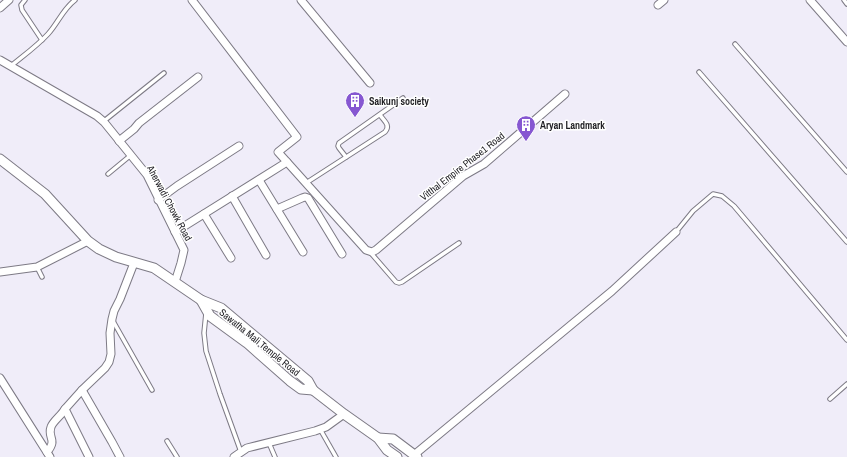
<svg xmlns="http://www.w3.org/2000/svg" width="847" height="457" font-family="'Archivo Narrow',sans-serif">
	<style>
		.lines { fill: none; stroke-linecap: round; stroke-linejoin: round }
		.service-casing { stroke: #7d7a85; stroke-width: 5.5 }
		.minor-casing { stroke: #7d7a85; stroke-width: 9 }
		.tertiary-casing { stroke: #7d7a85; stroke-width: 11 }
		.service { stroke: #fff; stroke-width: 3.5 }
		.minor { stroke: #fff; stroke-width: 7 }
		.tertiary { stroke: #fff; stroke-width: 9 }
		.labels { text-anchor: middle; stroke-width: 3; stroke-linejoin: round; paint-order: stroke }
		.poi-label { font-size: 10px; font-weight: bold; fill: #1f1e23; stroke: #fff; text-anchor: start }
		.street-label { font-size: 10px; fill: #1f1e23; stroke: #fff }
	</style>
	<rect width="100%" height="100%" fill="#f0edf9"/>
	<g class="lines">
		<!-- service casing -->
		<g class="service-casing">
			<g id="service">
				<path d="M25,0l-4,5 1,5 20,30"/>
				<path d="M844,0l3,4"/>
				<path d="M735,44l112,128"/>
				<path d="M11,66c12,-10 26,-20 37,-32 10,-11 15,-25 27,-34"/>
				<path d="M699,72l148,170"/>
				<path d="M104,121l60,-48"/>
				<path d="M346,157l-7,-9 -1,-2 1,-3 64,-45"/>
				<path d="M108,174l23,-19"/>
				<path d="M306,183l79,-51c6,-7 -1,-11 -5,-17"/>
				<path d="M676,232l17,-21 20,-17 9,2 12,10 113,134"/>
				<path d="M370,252l26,30 3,1 3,-1 57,-39"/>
				<path d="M37,267l5,10"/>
				<path d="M206,313l-2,20 2,18 14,43 21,58"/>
				<path d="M113,321l39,69"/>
				<path d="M830,399l17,-15"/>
				<path d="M320,429l16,28"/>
				<path d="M167,441l10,16"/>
				<path d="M269,443l6,14"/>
			</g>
		</g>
		<!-- minor casing -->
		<g class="minor-casing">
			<g id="minor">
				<path d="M301,0l69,83"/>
				<path d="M810,0l37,42"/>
				<path d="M658,5l6,-5"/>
				<path d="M0,8l9,-8"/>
				<path d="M0,60l97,56 7,6 43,53 37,75 -3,13 -6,19"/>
				<path d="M119,141l15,-12 5,-6 59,-46"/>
				<path d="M287,162l79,88 6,2 4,-2 87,-74 21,-12 81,-70"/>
				<path d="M259,180l44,72"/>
				<path d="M232,196l34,59"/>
				<path d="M158,200l19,-14 62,-40"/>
				<path d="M277,209l25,-11 3,-1 3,1 34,56"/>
				<path d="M204,214l27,44"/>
				<path d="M175,232l112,-70 -9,-10 19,-15 -105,-137"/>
				<path d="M0,272l37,-5 51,-26"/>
				<path d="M0,378l50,79"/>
				<path d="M82,390l30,52 8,15"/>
				<path d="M47,452c11,-13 0,-14 4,-25 2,-6 10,-11 14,-18"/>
				<path d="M414,455l198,-164 64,-59"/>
				<path d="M89,457l-24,-48 17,-19 23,-22 4,-6 2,-8 -1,-21 2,-14 2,-8 6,-12 14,-36"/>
				<path d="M234,457l13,-9 68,-17 11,-4 18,-13"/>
			</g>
		</g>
		<!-- tertiary casing -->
		<g class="tertiary-casing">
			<g id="tertiary">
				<path d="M0,159l45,35 43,47 11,8 17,8 38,11 47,32 20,8 87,73 5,9 31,24 34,24 9,12 10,7"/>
				<path d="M201,300l9,16 37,27 43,38 11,8 12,1"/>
				<path d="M378,438l15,1 24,18"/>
			</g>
		</g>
		<!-- service -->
		<use href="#service" class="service"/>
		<!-- minor -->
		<use href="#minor" class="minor"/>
		<!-- tertiary -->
		<use href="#tertiary" class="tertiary"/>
	</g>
	<!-- icons -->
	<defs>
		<g id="building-pin" transform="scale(1)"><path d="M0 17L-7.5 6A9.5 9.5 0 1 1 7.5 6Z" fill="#8657d1" stroke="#fff"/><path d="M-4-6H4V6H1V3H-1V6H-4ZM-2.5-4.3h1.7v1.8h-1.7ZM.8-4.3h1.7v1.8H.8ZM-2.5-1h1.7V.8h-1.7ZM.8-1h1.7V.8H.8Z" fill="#fff"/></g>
	</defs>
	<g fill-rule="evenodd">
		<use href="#building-pin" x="355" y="101"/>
		<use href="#building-pin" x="526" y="125"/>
	</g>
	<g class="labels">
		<!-- poi labels -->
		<g class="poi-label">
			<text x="369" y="105">Saikunj society</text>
			<text x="540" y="129">Aryan Landmark</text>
		</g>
		<!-- street labels -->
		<g class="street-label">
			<text transform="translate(462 166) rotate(-38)" y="4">Vitthal Empire Phase1 Road</text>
			<text transform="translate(170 203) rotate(62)" y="4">Aherwadi Chowk Road</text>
			<text transform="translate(260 342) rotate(39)" y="4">Sawatha Mali Temple Road</text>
		</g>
	</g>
</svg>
